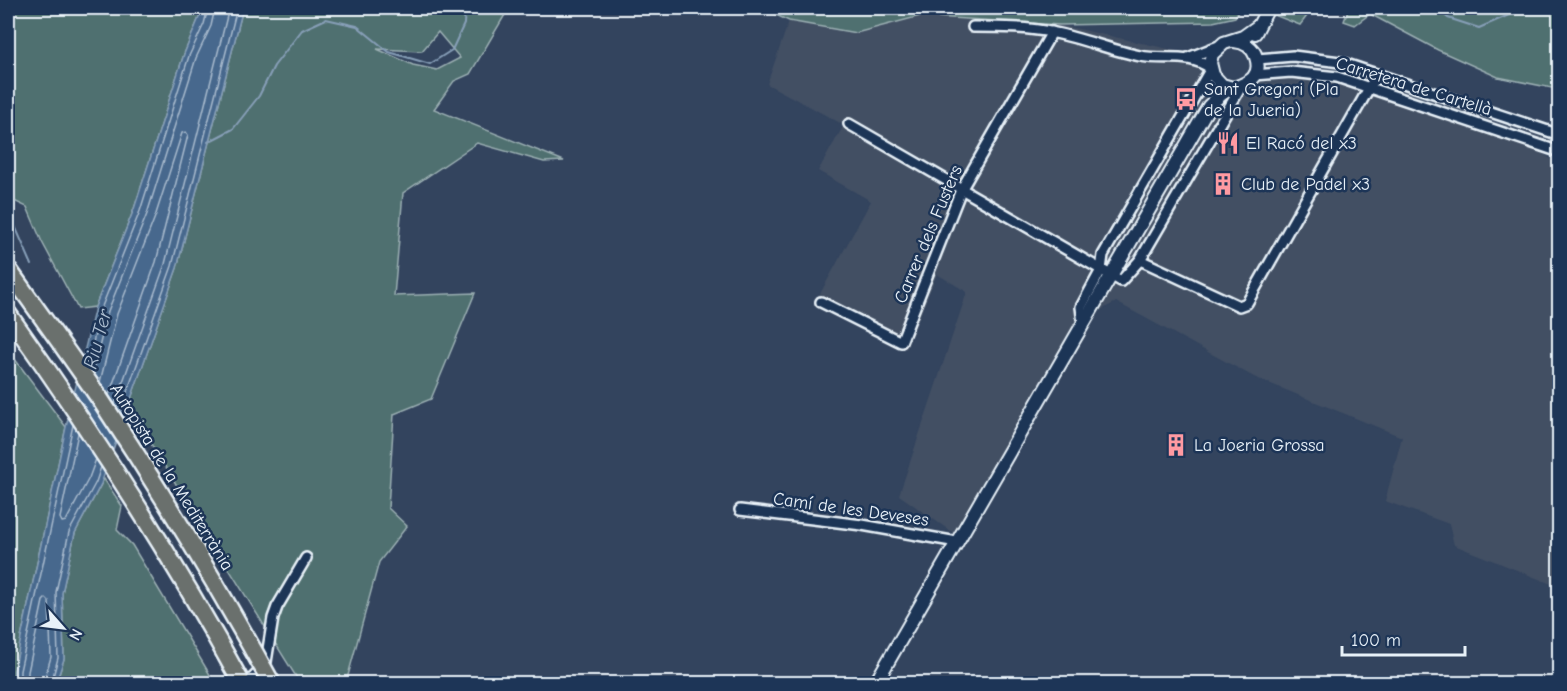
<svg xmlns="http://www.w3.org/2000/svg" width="1567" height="691" font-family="'Comic Neue',sans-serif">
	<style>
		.built { fill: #424f63 }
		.green { fill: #50706f; stroke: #9cb0b4; stroke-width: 1.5; fill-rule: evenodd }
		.water { fill: #47688d; stroke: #879fb8; stroke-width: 1.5 }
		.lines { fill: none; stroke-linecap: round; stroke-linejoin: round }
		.shore { stroke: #a8bacd; stroke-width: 1.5 }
		.stream { stroke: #879fb8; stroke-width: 2 }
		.minor-casing { stroke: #e8f1f8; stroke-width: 14 }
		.secondary-casing { stroke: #e8f1f8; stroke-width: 16 }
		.motorway-casing { stroke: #e8f1f8; stroke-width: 21 }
		.minor { stroke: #1d3557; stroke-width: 9 }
		.secondary { stroke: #1d3557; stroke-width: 12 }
		.motorway { stroke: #6b706d; stroke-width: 16 }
		.motorway-bridge-casing { stroke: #e8f1f8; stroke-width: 21; stroke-linecap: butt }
		.motorway-bridge { stroke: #6b706d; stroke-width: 16 }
		.labels { text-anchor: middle; stroke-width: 5; stroke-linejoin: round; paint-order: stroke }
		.street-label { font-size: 18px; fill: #e8f1f8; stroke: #1d3557 }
		.poi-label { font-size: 18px; fill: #e8f1f8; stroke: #1d3557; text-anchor: start }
		.water-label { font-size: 20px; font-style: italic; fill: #b0c1d3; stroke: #1d3557 }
	</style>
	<rect width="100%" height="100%" fill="#33445e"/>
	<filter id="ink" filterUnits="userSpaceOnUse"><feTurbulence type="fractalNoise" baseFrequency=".0167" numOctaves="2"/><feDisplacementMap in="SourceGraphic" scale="12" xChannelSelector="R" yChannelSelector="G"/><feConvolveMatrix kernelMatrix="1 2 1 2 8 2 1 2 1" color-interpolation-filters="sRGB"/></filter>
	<g filter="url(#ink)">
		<!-- built -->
		<path class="built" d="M920,16l140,9 145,32 13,21 29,13 14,-12 39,-2 45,8 193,66 21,13v423l-105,-42 -5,-21 -64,-23 17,-64 -148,-60 -138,-75 -40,21 -120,212 -57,-40 68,-203 -30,-18 -31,75 -91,-46 56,-102 -53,-30 26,-46 -77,-41 22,-63 67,12z"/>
		<!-- green -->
		<g class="green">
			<path d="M8,8h195l-19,46 -50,155 -39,98 -17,2 -36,-67 -15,-35 -17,-8 -2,-4z"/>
			<path d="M243,8h266l-39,66 -16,7 -20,28 130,52 -20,1 -67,-19 -74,50 -9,103 81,-3 -44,106 -37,15 -6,94 19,18 -28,36 -33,121h-46l-172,-276 49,-139zM438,32l22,26 -23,12 -24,-5 -36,-16 45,2z"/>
			<path d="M761,8h479l-5,9 -22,5 -153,3 -140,-9 -64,17 -67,-12z"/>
			<path d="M1279,8h34l-13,17 -26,-10z"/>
			<path d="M1349,8h210v79l-7,1 -54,-11 -60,-27 -68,-36 -15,11 -11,-4z"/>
			<path d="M8,350l58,77 -52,244 1,13 -7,-1z"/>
			<path d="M104,479l18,27 -5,24 15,15 83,138 -159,1 8,-25 -2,-66 13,-60z"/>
		</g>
		<!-- water -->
		<path class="water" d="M203,8h40l-66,260 -76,216 -26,49 -13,60 2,66 -8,24 -41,1 -1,-13 52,-244 29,-120 39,-98 50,-155z"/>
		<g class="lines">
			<!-- shore -->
			<g class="shore">
				<path d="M88,364l13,-55 39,-98 49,-155 15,-32 4,-16"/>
				<path d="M93,372l15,-61 39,-97 49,-156 15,-32 4,-18"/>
				<path d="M100,382l17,-68 38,-97 27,-84 4,-1 2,3 -32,127 -47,133"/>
				<path d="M115,404l50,-140 64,-256"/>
				<path d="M120,412l52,-146 65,-258"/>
				<path d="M78,433l-18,85 2,4 4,-1 23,-43 7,-19"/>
				<path d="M20,684v-13l53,-246"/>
				<path d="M28,684v-12l15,-71 3,-3 3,3 2,56 -8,27"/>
				<path d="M51,684l7,-26 -2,-66 13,-60 27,-50 5,-15"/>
			</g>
			<!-- stream -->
			<g class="stream">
				<path d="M1436,8l12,10 31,10 46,-20"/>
				<path d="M208,142l25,-13 26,-33 15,-30 28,-36 24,-11 31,7 32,26 41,12 22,-14 12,-26 1,-16"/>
				<path d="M8,210l24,55"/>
			</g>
			<!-- minor casing -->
			<g class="minor-casing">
				<g id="minor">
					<path d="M973,27c27,0 55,0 82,6 29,6 56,17 85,23 25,5 48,-4 70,12"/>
					<path d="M1188,58l28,-11"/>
					<path d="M1257,59l36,-3 47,6 220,73"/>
					<path d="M1254,75l37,-3 46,5 223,75"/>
					<path d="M849,124l272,157 19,-21 101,-173"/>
					<path d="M1140,260l99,46 8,-3 130,-229"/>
					<path d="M821,302l80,40 60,-152 91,-158"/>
					<path d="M1083,323l-2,-16 20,-37 2,-15 107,-185"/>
					<path d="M740,510l122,15 95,17"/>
					<path d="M247,684l14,-14 5,-8 7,-44 4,-11 29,-49"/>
				</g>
			</g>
			<!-- secondary casing -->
			<g class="secondary-casing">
				<g id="secondary">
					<path d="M1255,33l13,-25"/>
					<path d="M1233,88l-11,-3 -9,-10 -3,-12 2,-9 12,-11 19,-6 14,-10"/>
					<path d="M875,684l334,-578c6,-5 11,-12 18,-15 14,-7 37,-9 29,-34 -3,-10 -12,-15 -22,-16"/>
				</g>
			</g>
			<!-- motorway casing -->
			<g class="motorway-casing">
				<path id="motorway" d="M8,314c85,119 164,241 234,370"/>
			</g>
			<!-- minor -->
			<use href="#minor" class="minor"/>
			<!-- secondary -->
			<use href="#secondary" class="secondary"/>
			<!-- motorway -->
			<use href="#motorway" class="motorway"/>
			<!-- motorway-bridge casing -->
			<g class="motorway-bridge-casing">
				<path id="motorway-bridge" d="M8,269c30,43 62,86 92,130 61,92 118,187 172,285"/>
			</g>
			<!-- motorway-bridge -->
			<use href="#motorway-bridge" class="motorway-bridge"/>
		</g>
	</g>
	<!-- icons -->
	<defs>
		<g id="bus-bare" transform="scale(1.8)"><path d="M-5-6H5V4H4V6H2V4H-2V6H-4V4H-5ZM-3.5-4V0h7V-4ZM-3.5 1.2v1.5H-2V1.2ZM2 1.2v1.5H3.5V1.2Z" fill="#ff9aa2" stroke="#1d3557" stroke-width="2.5" paint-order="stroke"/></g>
		<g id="restaurant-bare" transform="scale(1.8)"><path d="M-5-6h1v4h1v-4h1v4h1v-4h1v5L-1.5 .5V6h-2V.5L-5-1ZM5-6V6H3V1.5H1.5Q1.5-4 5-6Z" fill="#ff9aa2" stroke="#1d3557" stroke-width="2.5" paint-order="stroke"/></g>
		<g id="building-bare" transform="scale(1.8)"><path d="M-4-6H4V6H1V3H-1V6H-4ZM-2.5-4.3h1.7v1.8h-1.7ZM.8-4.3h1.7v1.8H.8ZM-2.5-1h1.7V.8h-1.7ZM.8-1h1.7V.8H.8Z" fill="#ff9aa2" stroke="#1d3557" stroke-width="2.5" paint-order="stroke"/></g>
	</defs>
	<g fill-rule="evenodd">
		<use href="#bus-bare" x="1186" y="99"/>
		<use href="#restaurant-bare" x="1228" y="143"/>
		<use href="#building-bare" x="1223" y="184"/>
		<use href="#building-bare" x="1176" y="445"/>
	</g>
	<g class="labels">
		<!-- street labels -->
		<g class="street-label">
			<text transform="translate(1414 86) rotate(17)" y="6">Carretera de Cartellà</text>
			<text transform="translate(928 234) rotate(-67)" y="6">Carrer dels Fusters</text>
			<text transform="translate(172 477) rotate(58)" y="6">Autopista de la Mediterrània</text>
			<text transform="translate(851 509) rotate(8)" y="6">Camí de les Deveses</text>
		</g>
		<!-- poi labels -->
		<g class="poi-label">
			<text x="1204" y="95">Sant Gregori (Pla<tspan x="1204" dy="21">de la Jueria)</tspan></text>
			<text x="1246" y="149">El Racó del x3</text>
			<text x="1241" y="190">Club de Padel x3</text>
			<text x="1194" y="451">La Joeria Grossa</text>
		</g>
		<!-- water labels -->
		<g class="water-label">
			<text transform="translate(97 339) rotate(-75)" y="7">Riu Ter</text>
		</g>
	</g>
	<!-- margin -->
	<rect width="1567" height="691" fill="none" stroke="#1d3557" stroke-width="30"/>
	<rect x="15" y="15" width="1537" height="661" fill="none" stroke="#e8f1f8" stroke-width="2" filter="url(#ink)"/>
	<!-- north arrow -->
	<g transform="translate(63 628) rotate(118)" stroke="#1d3557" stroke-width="4.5" paint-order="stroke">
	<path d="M0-4.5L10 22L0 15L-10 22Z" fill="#e8f1f8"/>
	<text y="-9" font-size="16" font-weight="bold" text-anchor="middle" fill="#e8f1f8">N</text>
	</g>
	<!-- scale -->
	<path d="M1342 646v9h123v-9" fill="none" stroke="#e8f1f8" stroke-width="3"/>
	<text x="1351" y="646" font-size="18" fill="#e8f1f8" stroke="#1d3557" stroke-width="4.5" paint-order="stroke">100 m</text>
</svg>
